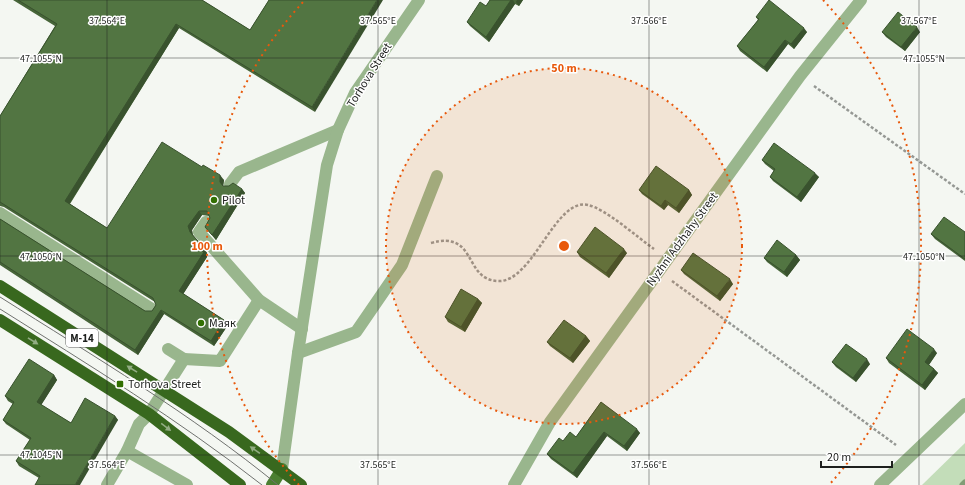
<svg xmlns="http://www.w3.org/2000/svg" width="965" height="485" font-family="'Source Sans 3',sans-serif">
	<style>
		.grass { fill: #c3ddb9 }
		.lines { fill: none; stroke-linecap: round; stroke-linejoin: round }
		.stream { stroke: #819d76; stroke-width: 7 }
		.path { stroke: #959894; stroke-width: 2.5; stroke-dasharray: 3 2; stroke-linecap: butt }
		.minor { stroke: #99b68d; stroke-width: 12 }
		.major { stroke: #4b7f31; stroke-width: 12 }
		.highway { stroke: #38681e; stroke-width: 12 }
		.tram { stroke: #70726f; stroke-width: 1 }
		.wall { fill: #476539 }
		.shaded-wall { fill: #39522e }
		.building { fill: #527542; stroke: #39522e }
		.oneway { fill: #92ac83 }
		.ticks { fill: none; stroke: #1e201e; stroke-width: 1; stroke-opacity: 0.45 }
		.ring { fill: none; stroke: #e8590c; stroke-width: 2; stroke-dasharray: 2 4 }
		.poi-dot { fill: #327002; stroke: #fff; stroke-width: 1.5 }
		.labels { text-anchor: middle; stroke-width: 3; stroke-linejoin: round; paint-order: stroke }
		.shield { fill: #fff; stroke: #626362; stroke-width: 1 }
		.shield-label { font-size: 11px; font-weight: bold; fill: #1e201e }
		.street-label { font-size: 12px; fill: #1e201e; stroke: #fff }
		.poi-label { font-size: 12px; fill: #1e201e; stroke: #fff; text-anchor: start }
		.ticks-label { font-size: 10px; text-anchor: middle; fill: #1e201e; stroke: #fff; stroke-width: 3; stroke-linejoin: round; paint-order: stroke }
		.centre { fill: #e8590c; stroke: #fff; stroke-width: 2 }
		.ring-label { font-size: 12px; text-anchor: middle; font-weight: bold; fill: #e8590c; stroke: #fff; stroke-width: 3; stroke-linejoin: round; paint-order: stroke }
	</style>
	<rect width="100%" height="100%" fill="#f4f7f2"/>
	<!-- grass -->
	<path class="grass" d="M965,443v42h-43z"/>
	<g class="lines">
		<!-- stream -->
		<path class="stream" d="M963,485l2,-2"/>
		<!-- path -->
		<g class="path">
			<path d="M814,86l151,108"/>
			<path d="M431,243c47,-13 32,37 67,38 35,2 57,-84 90,-76 18,4 49,32 66,44"/>
			<path d="M672,281l224,164"/>
		</g>
		<!-- minor -->
		<g class="minor">
			<path d="M230,184l9,-12 99,-42"/>
			<path d="M0,213l152,96"/>
			<path d="M206,222l-7,10 60,68 43,29"/>
			<path d="M168,349l16,10"/>
			<path d="M298,353l58,-21 46,-67 35,-89"/>
			<path d="M127,451l60,34"/>
			<path d="M282,469l16,-116 29,-188 11,-35 17,-37 64,-93"/>
			<path d="M107,485l20,-34 12,-27 10,-10 35,-55 36,2 39,-61"/>
			<path d="M514,485l36,-63 250,-346 61,-76"/>
			<path d="M880,485l85,-81"/>
		</g>
		<!-- major -->
		<path class="major" d="M272,485l10,-16"/>
		<!-- highway -->
		<g class="highway">
			<path d="M0,286l229,146 72,53"/>
			<path d="M0,320l149,94 91,71"/>
		</g>
		<!-- tram -->
		<g class="tram">
			<path d="M0,297c95,60 191,117 278,188"/>
			<path d="M0,309c89,56 179,111 262,176"/>
		</g>
	</g>
	<!-- wall -->
	<g class="wall">
		<path d="M13,0h189l48,30 19,-30 46,112 -136,-84 -109,176 37,24 95,-61 22,13 -1,6 19,3 3,4 -29,47 -11,-13 5,-9 -1,-2 -7,-1 -10,15 1,5 14,18 -1,2 1,2 -24,37 41,26 4,5 -14,21 -50,-32 -26,41 -138,-90v-46l145,92h7l4,-6 -1,-3 -151,-95 -4,-1v-90l55,-90z"/>
		<path d="M490,0h33l-4,6 -4,-2 -26,38 -19,-16 -3,-4 19,-16z"/>
		<path d="M756,17l51,15 -13,17 -6,-5 -21,28 -27,-21 -3,-5 21,-26z"/>
		<path d="M882,32h38l-15,19 -19,-14z"/>
		<path d="M762,160l57,17 -18,25 -28,-21 -3,-4 4,-6 -9,-7z"/>
		<path d="M639,190h50l3,5 -13,18 -11,-8 -4,5 -22,-16z"/>
		<path d="M965,232v29l-30,-22 -4,-5z"/>
		<path d="M577,252l50,1 -18,25 -29,-21z"/>
		<path d="M796,255l4,5 -13,17 -20,-15 -3,-4z"/>
		<path d="M681,270l52,14 -13,17 -36,-27z"/>
		<path d="M478,299l4,4 -17,29 -17,-10 -3,-5z"/>
		<path d="M586,336l4,5 -17,22 -23,-17 -3,-4z"/>
		<path d="M937,353l-8,12 5,4 4,4 -13,17 -36,-27 -3,-5z"/>
		<path d="M832,362l38,2 -14,18 -20,-15z"/>
		<path d="M54,375l3,5 -16,25 30,18 44,-7 3,4 -79,58 -20,-12 -3,-5 14,-21 -24,-16 -3,-4 10,-16 -5,-3 -3,-5z"/>
		<path d="M601,402l39,31 -13,18 -20,-15 -30,42 -26,-19 -4,-5 16,-13 13,-4z"/>
	</g>
	<!-- shaded-wall -->
	<g class="shaded-wall">
		<path d="M377,0h6l-68,112 -3,-5z"/>
		<path d="M511,0h2l2,4 -26,38 -3,-5z"/>
		<path d="M517,0h6l-4,6 -3,-4z"/>
		<path d="M176,24l3,4 -111,178 -3,-5z"/>
		<path d="M917,27l3,5 -15,19 -4,-4z"/>
		<path d="M804,28l3,4 -13,17 -3,-5z"/>
		<path d="M785,40l3,4 -21,28 -3,-5z"/>
		<path d="M815,173l4,4 -18,25 -4,-5z"/>
		<path d="M220,175l4,5 -1,7 -3,-5z"/>
		<path d="M242,189l3,4 -29,47 -4,-5z"/>
		<path d="M689,190l3,5 -13,18 -3,-5z"/>
		<path d="M665,200l3,5 -4,5 -3,-4z"/>
		<path d="M199,211l3,4 -10,15 1,7 -3,-5 -2,-6z"/>
		<path d="M204,248l3,5 -1,2 1,2 -25,39 -3,-5z"/>
		<path d="M624,249l3,4 -18,25 -3,-5z"/>
		<path d="M796,255l4,5 -13,17 -3,-5z"/>
		<path d="M730,279l3,5 -13,17 -3,-5z"/>
		<path d="M478,299l4,4 -17,29 -4,-5z"/>
		<path d="M161,310l3,4 -26,41 -3,-5z"/>
		<path d="M224,320l4,5 -14,21 -3,-5z"/>
		<path d="M586,336l4,5 -17,22 -3,-5z"/>
		<path d="M934,349l3,4 -9,13 -3,-4z"/>
		<path d="M867,359l3,5 -14,18 -3,-4z"/>
		<path d="M934,369l4,4 -13,17 -3,-5z"/>
		<path d="M54,375l3,5 -17,27 -3,-5z"/>
		<path d="M115,416l3,4 -38,65h-5z"/>
		<path d="M637,429l3,4 -13,18 -3,-5z"/>
		<path d="M604,432l3,4 -30,42 -4,-5z"/>
	</g>
	<!-- building -->
	<g class="building">
		<path d="M18,0h184l48,30 19,-30h108l-65,107 -136,-83 -111,177 42,27 55,-86 40,25 1,-2 17,10v7l3,4h6l4,-3 9,6 -30,46 -7,-8 5,-9 -3,-7h-8l-11,15 2,6 14,16 -2,3 2,1 -25,39 45,29 -13,21 -50,-31 -26,40 -135,-88v-43l145,92h7l4,-6 -3,-7 -153,-96v-86l57,-92z"/>
		<path d="M490,0h21l-25,37 -19,-15 13,-20 6,4z"/>
		<path d="M769,0l35,28 -13,16 -6,-4 -21,27 -27,-21 22,-27 -3,-2z"/>
		<path d="M898,12l19,15 -16,20 -19,-15z"/>
		<path d="M774,143l41,30 -18,24 -27,-20 5,-8 -13,-9z"/>
		<path d="M656,166l33,24 -13,18 -11,-8 -4,6 -22,-16z"/>
		<path d="M944,217l21,15v27l-34,-25z"/>
		<path d="M595,227l29,22 -18,24 -29,-21z"/>
		<path d="M777,240l19,15 -12,17 -20,-14z"/>
		<path d="M693,253l37,26 -13,17 -36,-26z"/>
		<path d="M461,289l17,10 -17,28 -16,-10z"/>
		<path d="M564,320l22,16 -16,22 -23,-16z"/>
		<path d="M907,329l27,20 -9,13 9,7 -12,16 -36,-27z"/>
		<path d="M846,344l21,15 -14,19 -21,-16z"/>
		<path d="M29,359l25,16 -17,27 34,21 14,-25 30,18 -40,69h-40l5,-9 -24,-15 15,-23 -28,-18 11,-18 -9,-6z"/>
		<path d="M601,402l36,27 -13,17 -20,-14 -31,41 -26,-19 12,-16 4,3 7,-9 6,5z"/>
	</g>
	<!-- one-way arrows -->
	<defs><path id="oneway-solid" d="M-6-.8H1V-3.2L6.5 0L1 3.2V.8H-6Z"/></defs>
	<g class="oneway">
		<use href="#oneway-solid" transform="translate(33 341) rotate(32)"/>
		<use href="#oneway-solid" transform="translate(132 369) rotate(-148)"/>
		<use href="#oneway-solid" transform="translate(166 427) rotate(37)"/>
		<use href="#oneway-solid" transform="translate(255 450) rotate(-145)"/>
	</g>
	<!-- ticks -->
	<path class="ticks" d="M107,0v485M378,0v485M649,0v485M919,0v485M0,58h965M0,256h965M0,455h965"/>
	<!-- distance rings -->
	<circle cx="564" cy="246" r="178" fill="#e8590c" fill-opacity=".12"/>
	<g class="ring">
		<circle cx="564" cy="246" r="178"/>
		<path d="M299 485A357 357 0 0 1 305 0M823 0A357 357 0 0 1 829 485"/>
	</g>
	<!-- markers -->
	<g class="poi-dot">
		<circle cx="214" cy="200" r="4"/>
		<circle cx="201" cy="323" r="4"/>
		<rect x="116" y="380" width="8" height="8" rx="2"/>
	</g>
	<g class="labels">
		<!-- shield labels -->
		<rect class="shield" x="66" y="329" width="32" height="18" rx="3"/>
		<g class="shield-label">
			<text x="82" y="342">М-14</text>
		</g>
		<!-- street labels -->
		<g class="street-label">
			<text transform="translate(369 75) rotate(-58)" y="4">Torhova Street</text>
			<text transform="translate(682 239) rotate(-54)" y="4">Nyzhni Adzhahy Street</text>
		</g>
		<!-- poi labels -->
		<g class="poi-label">
			<text x="222" y="204">Pilot</text>
			<text x="209" y="327">Маяк</text>
			<text x="128" y="388">Torhova Street</text>
		</g>
	</g>
	<g class="ticks-label">
		<text x="107" y="24">37.564°E</text>
		<text x="378" y="24">37.565°E</text>
		<text x="649" y="24">37.566°E</text>
		<text x="919" y="24">37.567°E</text>
		<text x="41" y="62">47.1055°N</text>
		<text x="924" y="62">47.1055°N</text>
		<text x="41" y="260">47.1050°N</text>
		<text x="924" y="260">47.1050°N</text>
		<text x="41" y="458">47.1045°N</text>
		<text x="107" y="468">37.564°E</text>
		<text x="378" y="468">37.565°E</text>
		<text x="649" y="468">37.566°E</text>
	</g>
	<circle cx="564" cy="246" r="6" class="centre"/>
	<g class="ring-label">
		<text x="564" y="72">50 m</text>
		<text x="207" y="250">100 m</text>
	</g>
	<!-- scale -->
	<path d="M821 461v6h71v-6" fill="none" stroke="#1e201e" stroke-width="2"/>
	<text x="827" y="461" font-size="12" fill="#1e201e" stroke="#ffffff" stroke-width="3" paint-order="stroke">20 m</text>
</svg>
